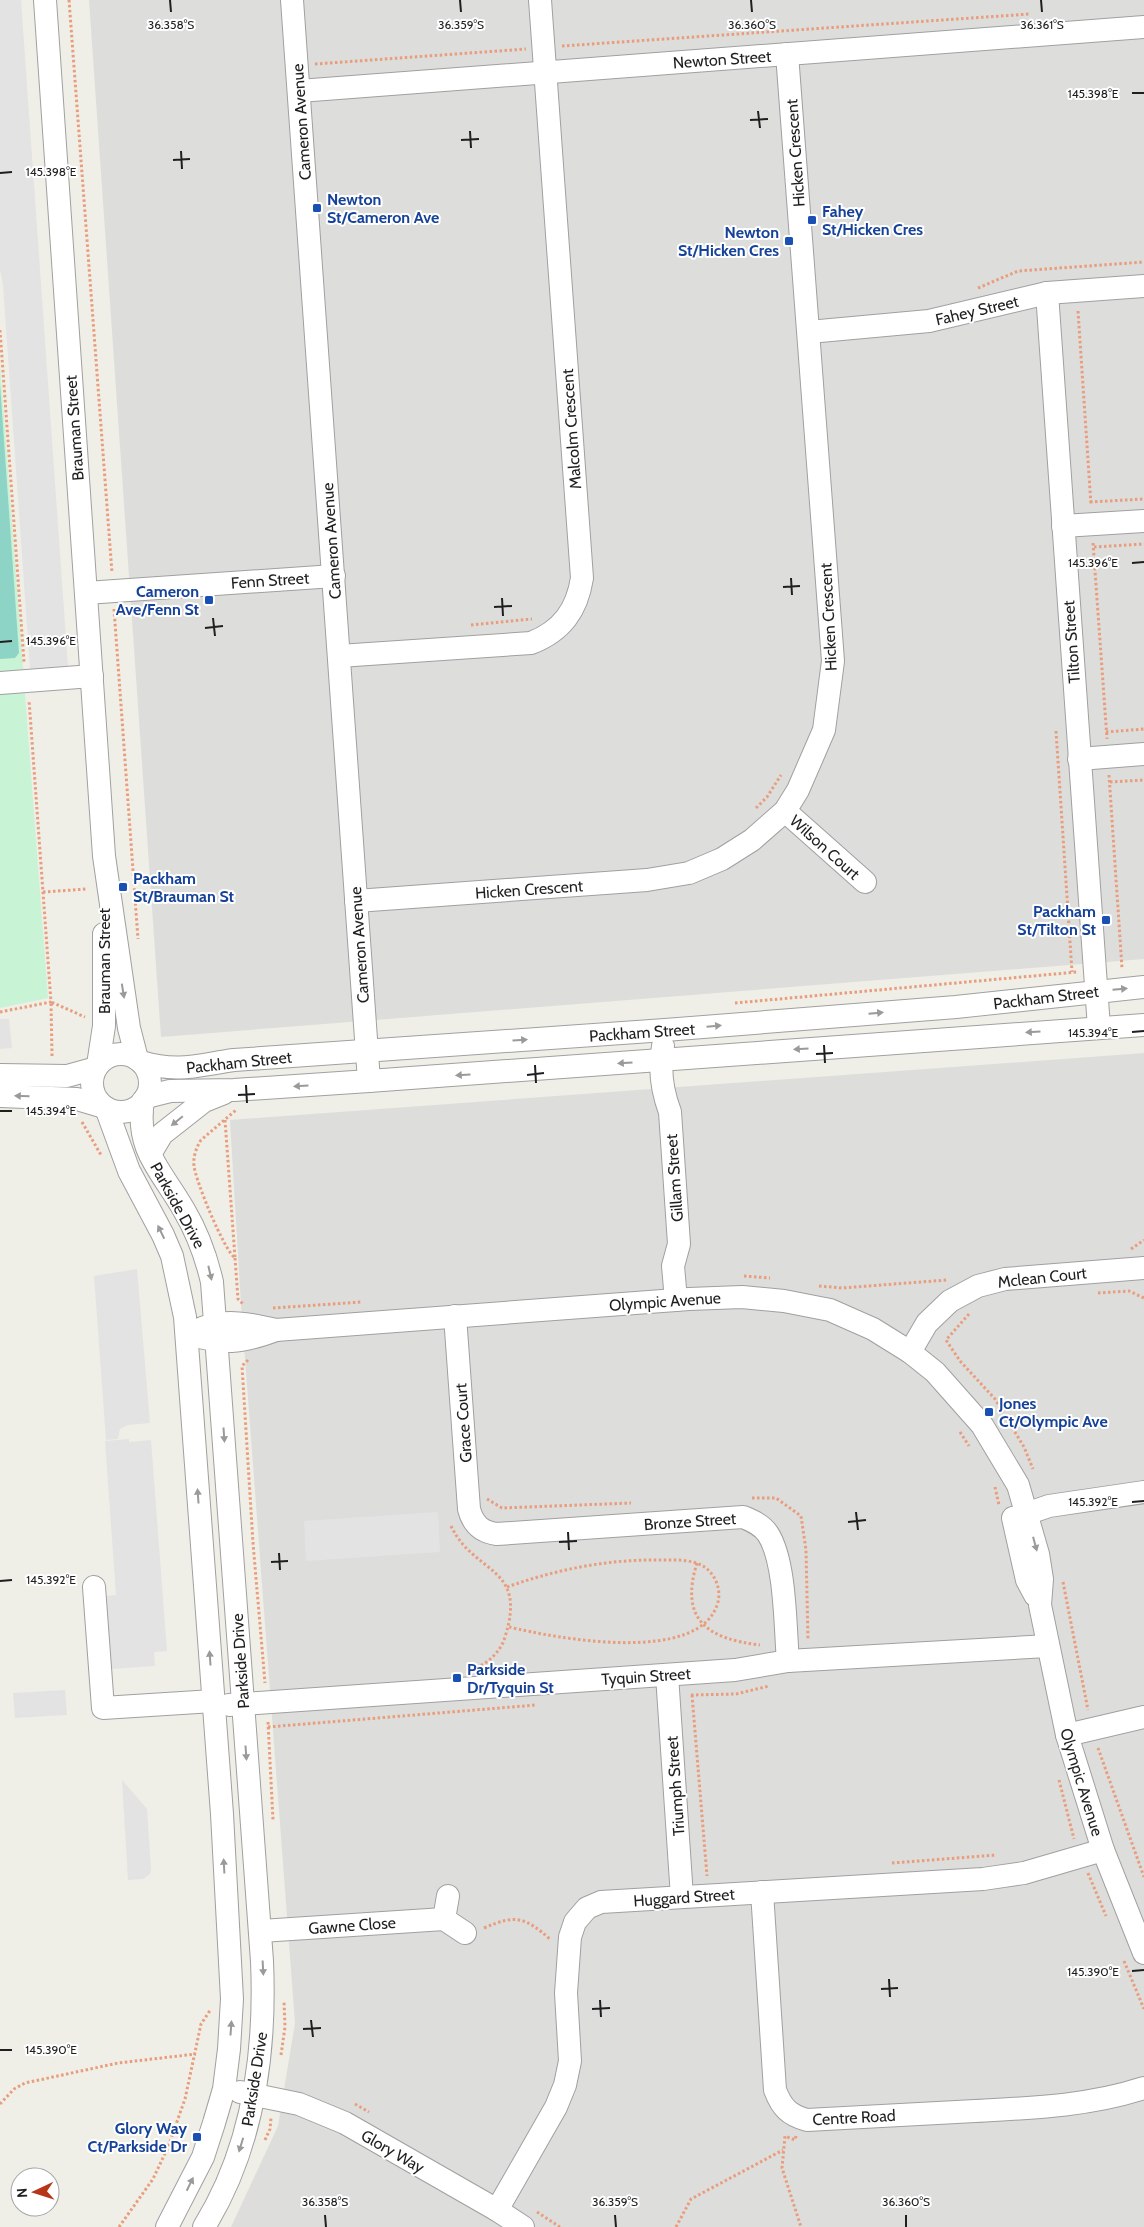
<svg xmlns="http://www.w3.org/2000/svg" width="1144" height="2227" font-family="Cabin,sans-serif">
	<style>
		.residential { fill: #dddddc }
		.park { fill: #c9f3d5 }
		.pitch { fill: #8ed4c6 }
		.parking { fill: #e3e3e3 }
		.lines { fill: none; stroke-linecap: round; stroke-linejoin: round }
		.minor-casing { stroke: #a0a0a0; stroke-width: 24 }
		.path { stroke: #e99d7d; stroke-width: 3; stroke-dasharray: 2.5 2.5; stroke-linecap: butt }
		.minor { stroke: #fff; stroke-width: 22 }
		.oneway { fill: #9a9a9a }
		.ticks { fill: none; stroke: #1f1f1f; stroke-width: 2 }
		.transit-dot { fill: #1a4fb4; stroke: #fff; stroke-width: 2 }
		.labels { text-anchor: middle; stroke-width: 4; stroke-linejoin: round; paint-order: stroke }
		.street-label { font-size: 16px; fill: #1f1f1f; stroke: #fff }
		.transit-label { font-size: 16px; font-weight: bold; fill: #164399; stroke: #fff; text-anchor: start }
		.ticks-label { font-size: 12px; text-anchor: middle; fill: #1f1f1f; stroke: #fff; stroke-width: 4; stroke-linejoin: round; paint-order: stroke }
	</style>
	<rect width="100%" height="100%" fill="#efeee7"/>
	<!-- residential -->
	<g class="residential">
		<path d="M89,0h1055v959l-983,78z"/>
		<path d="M1144,1053v1174h-913l47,-101 17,-103 -54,-718 -11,-185z"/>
	</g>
	<!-- park -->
	<path class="park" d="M0,365l48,633 -48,10z"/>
	<!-- pitch -->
	<path class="pitch" d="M0,384l19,269 -4,5 -15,1z"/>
	<!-- parking -->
	<g class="parking">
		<path d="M0,0h21l47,667 -38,2 -27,-384 -3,-15z"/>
		<path d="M0,1019h9l3,29 -12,1z"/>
		<path d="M137,1269l13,154 -22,2 -8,4 -2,10 -12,1 -12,-164z"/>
		<path d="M129,1439v3l22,-2 16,211 -13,1 1,14 -44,3 -5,-73 10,-1 -11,-154z"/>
		<path d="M438,1512l2,40 -134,9 -2,-40z"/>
		<path d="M65,1690l2,25 -52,3 -2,-25z"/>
		<path d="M122,1780l25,29 4,60 -1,5 -7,5 -15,1z"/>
	</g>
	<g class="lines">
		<!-- minor casing -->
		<g class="minor-casing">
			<g id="minor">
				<path d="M45,0l59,856 25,172 8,31"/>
				<path d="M292,0l77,1081"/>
				<path d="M299,91l845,-64"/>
				<path d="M1047,293l52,735"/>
				<path d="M809,332l120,-11 118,-28 97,-7"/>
				<path d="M1063,526l81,-5"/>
				<path d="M86,593l248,-17"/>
				<path d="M339,656l192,-13c31,-12 46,-33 51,-65l-42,-578"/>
				<path d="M0,683l92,-7"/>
				<path d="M1079,759l65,-5"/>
				<path d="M785,811l80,71"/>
				<path d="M356,901l291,-21 42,-7 33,-14 30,-19 33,-29 13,-21 26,-60 9,-69 -46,-607"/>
				<path d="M663,1046c-4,23 -1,45 7,66l9,132 -6,22 3,34"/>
				<circle cx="121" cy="1083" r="29"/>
				<path d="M141,1062c37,11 57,3 93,-2l431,-30 291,-23 188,-20"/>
				<path d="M98,1065l6,-39v-92"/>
				<path d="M0,1075l67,1 29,-8"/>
				<path d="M0,1096l77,3 27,8"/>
				<path d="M146,1097l24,-6 64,-1 135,-9 775,-56"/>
				<path d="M143,1101c-8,49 19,70 41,109 13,22 22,46 28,72l50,679c4,91 -9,187 -58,266"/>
				<path d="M106,1108l23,63 34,64 9,21 13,61 37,497 10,185 -3,50 -5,40 -10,34 -11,34 -36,70"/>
				<path d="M150,1154l12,-20 42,-33 20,-8"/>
				<path d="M455,1316l14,193c4,16 13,23 28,25l246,-17c10,4 19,8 25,17 18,28 17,94 20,127"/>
				<path d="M202,1328c25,-9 48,-4 74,2"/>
				<path d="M187,1334c38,10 52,10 89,-4l413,-31 53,-2 42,4 46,9 43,19 37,23 25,20 47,53 36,60 20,69 4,25 -2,26 27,130 36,115 41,103"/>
				<path d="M910,1352l17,-29 23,-22 28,-15 27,-7 139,-11"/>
				<path d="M1013,1518l14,62 8,15"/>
				<path d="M1014,1518l35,-12 95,-14"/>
				<path d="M94,1587l9,121 110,-7"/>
				<path d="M667,1675l15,222"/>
				<path d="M229,1705l506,-35 53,-9 260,-15"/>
				<path d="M1067,1735l77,-18"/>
				<path d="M762,1892l13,198c7,18 14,25 32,30 56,-3 112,-6 168,-9 57,-3 114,-5 169,-23"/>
				<path d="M448,1896l-4,23 21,14"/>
				<path d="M261,1931l183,-12"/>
				<path d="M240,2092l59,12 46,19 152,87 26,17"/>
				<path d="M497,2210l59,-103 9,-22 5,-24 -4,-68 4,-56 5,-15 12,-14 14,-6 382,-23 41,-6 79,-23"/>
			</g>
		</g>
		<!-- path -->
		<g class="path">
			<path d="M69,0l43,573"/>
			<path d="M562,46l468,-32"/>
			<path d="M315,64l211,-15"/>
			<path d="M978,288l40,-17 126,-9"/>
			<path d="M1078,311l13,194"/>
			<path d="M0,330l24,332"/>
			<path d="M1090,502l54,-3"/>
			<path d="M1093,543l14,196"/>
			<path d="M1094,547l50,-3"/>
			<path d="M114,609l24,330"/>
			<path d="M471,625l61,-6"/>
			<path d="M1056,731l16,241"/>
			<path d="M1106,732l38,-3"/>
			<path d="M1109,775l13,193"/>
			<path d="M1110,782l34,-2"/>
			<path d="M756,808l11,-11 14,-22"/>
			<path d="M43,892l44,-3"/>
			<path d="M735,1003l342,-31"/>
			<path d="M0,1012l51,-10 -22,-302"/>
			<path d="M52,1056l-1,-54 34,15"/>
			<path d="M225,1120l10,138c-11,-8 -39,-76 -41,-92 -1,-9 2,-18 7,-26l35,-30"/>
			<path d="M82,1122l19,33"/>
			<path d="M1131,1249l13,-9"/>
			<path d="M235,1258l3,41 6,6"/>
			<path d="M744,1276l26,2"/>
			<path d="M819,1286l23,2 105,-8"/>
			<path d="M1098,1293l31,-2 15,7"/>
			<path d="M273,1308l89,-6"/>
			<path d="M969,1314l-23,26 14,21 35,38 29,48 9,22"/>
			<path d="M248,1360l-6,6 11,177 12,140"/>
			<path d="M960,1432l9,14"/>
			<path d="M995,1487l4,18"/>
			<path d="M752,1498h24l25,18 5,34 2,90"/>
			<path d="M487,1499l15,9 129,-5"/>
			<path d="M451,1526c23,49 77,39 54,111 -3,12 -16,26 -28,30"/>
			<path d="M697,1563c-18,57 11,76 63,82"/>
			<path d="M1063,1582l25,128"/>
			<path d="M507,1587c51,-18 101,-28 156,-27 14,0 31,-1 43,8 10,8 15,22 12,34 -17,64 -163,36 -209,25"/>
			<path d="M691,1695l45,-1 33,-8"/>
			<path d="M692,1695l15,181"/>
			<path d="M268,1722l5,98"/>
			<path d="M268,1727l268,-22"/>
			<path d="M1098,1748l46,129"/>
			<path d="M1059,1780l15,59"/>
			<path d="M892,1863l104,-8"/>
			<path d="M1088,1873l18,43"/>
			<path d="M484,1928c32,-14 41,-11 67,12"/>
			<path d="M1124,1961l20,48"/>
			<path d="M281,2055l4,-28 -1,-26"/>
			<path d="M0,2104l14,-15 11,-6 93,-20 78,-9"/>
			<path d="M355,2104l14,8"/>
			<path d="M796,2136l-1,4 -10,-4 -3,32 19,59"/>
			<path d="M265,2140l5,-11 1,-11"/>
			<path d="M537,2212l23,15"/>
			<path d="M119,2227l34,-48 15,-32 17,-48 16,-75 10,-15"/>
			<path d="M676,2227l15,-28 92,-49"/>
		</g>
		<!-- minor -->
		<use href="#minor" class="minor"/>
	</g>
	<!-- one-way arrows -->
	<defs><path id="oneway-solid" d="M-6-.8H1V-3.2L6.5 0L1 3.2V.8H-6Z" transform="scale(1.25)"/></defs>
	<g class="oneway">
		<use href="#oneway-solid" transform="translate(1120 989) rotate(-5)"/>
		<use href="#oneway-solid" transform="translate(123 991) rotate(81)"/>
		<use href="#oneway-solid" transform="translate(876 1013) rotate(-5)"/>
		<use href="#oneway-solid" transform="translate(714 1026) rotate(-5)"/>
		<use href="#oneway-solid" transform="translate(1033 1032) rotate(176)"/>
		<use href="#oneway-solid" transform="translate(520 1040) rotate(-4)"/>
		<use href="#oneway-solid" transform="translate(801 1049) rotate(176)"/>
		<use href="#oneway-solid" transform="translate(625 1063) rotate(176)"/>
		<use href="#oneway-solid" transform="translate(463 1075) rotate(176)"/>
		<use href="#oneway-solid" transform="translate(301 1086) rotate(176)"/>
		<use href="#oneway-solid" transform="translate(22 1096) rotate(-178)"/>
		<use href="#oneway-solid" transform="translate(177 1121) rotate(141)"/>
		<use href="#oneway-solid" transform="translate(161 1232) rotate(-116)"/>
		<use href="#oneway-solid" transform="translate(210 1273) rotate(77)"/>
		<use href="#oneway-solid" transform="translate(224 1435) rotate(86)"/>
		<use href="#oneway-solid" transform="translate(198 1496) rotate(-94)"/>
		<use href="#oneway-solid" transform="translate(1035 1544) rotate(75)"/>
		<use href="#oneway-solid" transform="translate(210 1658) rotate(-94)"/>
		<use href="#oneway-solid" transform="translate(246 1753) rotate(86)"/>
		<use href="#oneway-solid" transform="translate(224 1866) rotate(-93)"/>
		<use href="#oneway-solid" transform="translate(263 1968) rotate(87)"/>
		<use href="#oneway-solid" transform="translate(231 2028) rotate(-86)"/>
		<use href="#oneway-solid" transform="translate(241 2145) rotate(107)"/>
		<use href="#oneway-solid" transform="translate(190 2184) rotate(-64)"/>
	</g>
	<!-- ticks -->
	<path class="ticks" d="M170,0l1,12M460,0l1,12M751,0l1,12M1041,0l1,12M1132,93h12M758,111l2,17M750,120l18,-1M470,131l1,17M461,140l18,-1M181,151l1,18M173,160l17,-1M0,173l12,-1M1132,563l12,-1M791,578l1,17M783,587l17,-1M502,598l1,18M494,607l18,-1M213,618l2,18M205,628l18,-2M0,642l12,-1M1132,1032l12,-1M824,1045l1,18M816,1054l17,-1M535,1065l1,18M527,1075l17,-2M246,1085l1,18M238,1095l17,-1M0,1111h12M1132,1502l12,-1M856,1512l2,18M848,1522l18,-2M568,1532l1,18M559,1542l18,-1M279,1553l1,17M271,1562l17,-1M0,1581l12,-1M1132,1971l12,-1M889,1979l1,18M881,1989l17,-1M600,2000l1,17M592,2009l18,-1M311,2020l2,17M303,2029l18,-1M0,2050h12M325,2215l1,12M615,2215l1,12M906,2215v12"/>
	<!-- markers -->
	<g class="transit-dot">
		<rect x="312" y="203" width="10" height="10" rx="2.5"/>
		<rect x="807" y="215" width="10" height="10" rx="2.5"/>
		<rect x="784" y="236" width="10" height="10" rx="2.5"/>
		<rect x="204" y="595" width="10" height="10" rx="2.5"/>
		<rect x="118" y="882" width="10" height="10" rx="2.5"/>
		<rect x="1101" y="915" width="10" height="10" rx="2.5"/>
		<rect x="984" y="1407" width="10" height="10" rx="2.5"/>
		<rect x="452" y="1673" width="10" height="10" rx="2.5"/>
		<rect x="192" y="2132" width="10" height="10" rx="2.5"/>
	</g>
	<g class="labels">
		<!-- street labels -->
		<g class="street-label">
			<text transform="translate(722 59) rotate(-4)" y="6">Newton Street</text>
			<text transform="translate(301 122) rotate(-94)" y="6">Cameron Avenue</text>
			<text transform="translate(795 153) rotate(-94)" y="6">Hicken Crescent</text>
			<text transform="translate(977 310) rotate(-13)" y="6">Fahey Street</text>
			<text transform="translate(74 428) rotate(-94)" y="6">Brauman Street</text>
			<text transform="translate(571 429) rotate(-94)" y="6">Malcolm Crescent</text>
			<text transform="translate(331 541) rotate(-94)" y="6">Cameron Avenue</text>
			<text transform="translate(270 580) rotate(-4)" y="6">Fenn Street</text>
			<text transform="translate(828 617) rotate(-93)" y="6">Hicken Crescent</text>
			<text transform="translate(1071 642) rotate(-94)" y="6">Tilton Street</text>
			<text transform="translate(825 847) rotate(42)" y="6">Wilson Court</text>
			<text transform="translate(529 889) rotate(-4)" y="6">Hicken Crescent</text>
			<text transform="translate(359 945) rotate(-94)" y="6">Cameron Avenue</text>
			<text transform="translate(104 961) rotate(-90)" y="6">Brauman Street</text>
			<text transform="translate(1046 997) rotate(-7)" y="6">Packham Street</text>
			<text transform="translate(642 1032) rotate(-4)" y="6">Packham Street</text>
			<text transform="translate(239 1062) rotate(-6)" y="6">Packham Street</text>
			<text transform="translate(674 1178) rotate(-94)" y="6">Gillam Street</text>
			<text transform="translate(178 1205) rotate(61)" y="6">Parkside Drive</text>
			<text transform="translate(1042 1277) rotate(-6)" y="6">Mclean Court</text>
			<text transform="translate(665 1301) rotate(-4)" y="6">Olympic Avenue</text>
			<text transform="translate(463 1423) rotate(-94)" y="6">Grace Court</text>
			<text transform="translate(690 1521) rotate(-4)" y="6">Bronze Street</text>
			<text transform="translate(240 1661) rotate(-94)" y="6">Parkside Drive</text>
			<text transform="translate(646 1676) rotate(-4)" y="6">Tyquin Street</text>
			<text transform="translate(1082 1782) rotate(73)" y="6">Olympic Avenue</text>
			<text transform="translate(675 1786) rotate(-94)" y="6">Triumph Street</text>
			<text transform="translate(684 1897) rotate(-4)" y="6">Huggard Street</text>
			<text transform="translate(352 1925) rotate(-4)" y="6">Gawne Close</text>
			<text transform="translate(254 2079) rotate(-81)" y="6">Parkside Drive</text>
			<text transform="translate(854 2117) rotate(-3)" y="6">Centre Road</text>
			<text transform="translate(393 2151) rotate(30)" y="6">Glory Way</text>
		</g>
		<!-- transit labels -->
		<g class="transit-label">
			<text x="327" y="205">Newton<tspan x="327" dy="18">St/Cameron Ave</tspan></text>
			<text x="822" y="217">Fahey<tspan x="822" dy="18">St/Hicken Cres</tspan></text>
			<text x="779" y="238" text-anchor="end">Newton<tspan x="779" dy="18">St/Hicken Cres</tspan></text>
			<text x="199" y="597" text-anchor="end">Cameron<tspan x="199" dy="18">Ave/Fenn St</tspan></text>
			<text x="133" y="884">Packham<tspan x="133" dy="18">St/Brauman St</tspan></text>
			<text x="1096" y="917" text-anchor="end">Packham<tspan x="1096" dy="18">St/Tilton St</tspan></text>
			<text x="999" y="1409">Jones<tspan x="999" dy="18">Ct/Olympic Ave</tspan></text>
			<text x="467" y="1675">Parkside<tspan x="467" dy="18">Dr/Tyquin St</tspan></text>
			<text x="187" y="2134" text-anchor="end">Glory Way<tspan x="187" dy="18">Ct/Parkside Dr</tspan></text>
		</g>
	</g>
	<g class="ticks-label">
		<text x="171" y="29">36.358°S</text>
		<text x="461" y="29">36.359°S</text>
		<text x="752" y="29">36.360°S</text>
		<text x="1042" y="29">36.361°S</text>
		<text x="1093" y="98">145.398°E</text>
		<text x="51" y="176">145.398°E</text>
		<text x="1093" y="567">145.396°E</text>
		<text x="51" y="645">145.396°E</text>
		<text x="1093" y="1037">145.394°E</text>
		<text x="51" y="1115">145.394°E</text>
		<text x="1093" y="1506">145.392°E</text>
		<text x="51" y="1584">145.392°E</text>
		<text x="1093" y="1976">145.390°E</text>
		<text x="51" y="2054">145.390°E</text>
		<text x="325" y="2206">36.358°S</text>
		<text x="615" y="2206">36.359°S</text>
		<text x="906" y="2206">36.360°S</text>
	</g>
	<!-- north arrow -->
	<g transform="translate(35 2192) rotate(266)"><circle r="24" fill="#ffffff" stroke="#a5a5a5"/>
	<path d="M0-4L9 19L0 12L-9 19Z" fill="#b73618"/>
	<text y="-8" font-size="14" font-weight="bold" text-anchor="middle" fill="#1f1f1f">N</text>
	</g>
</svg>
